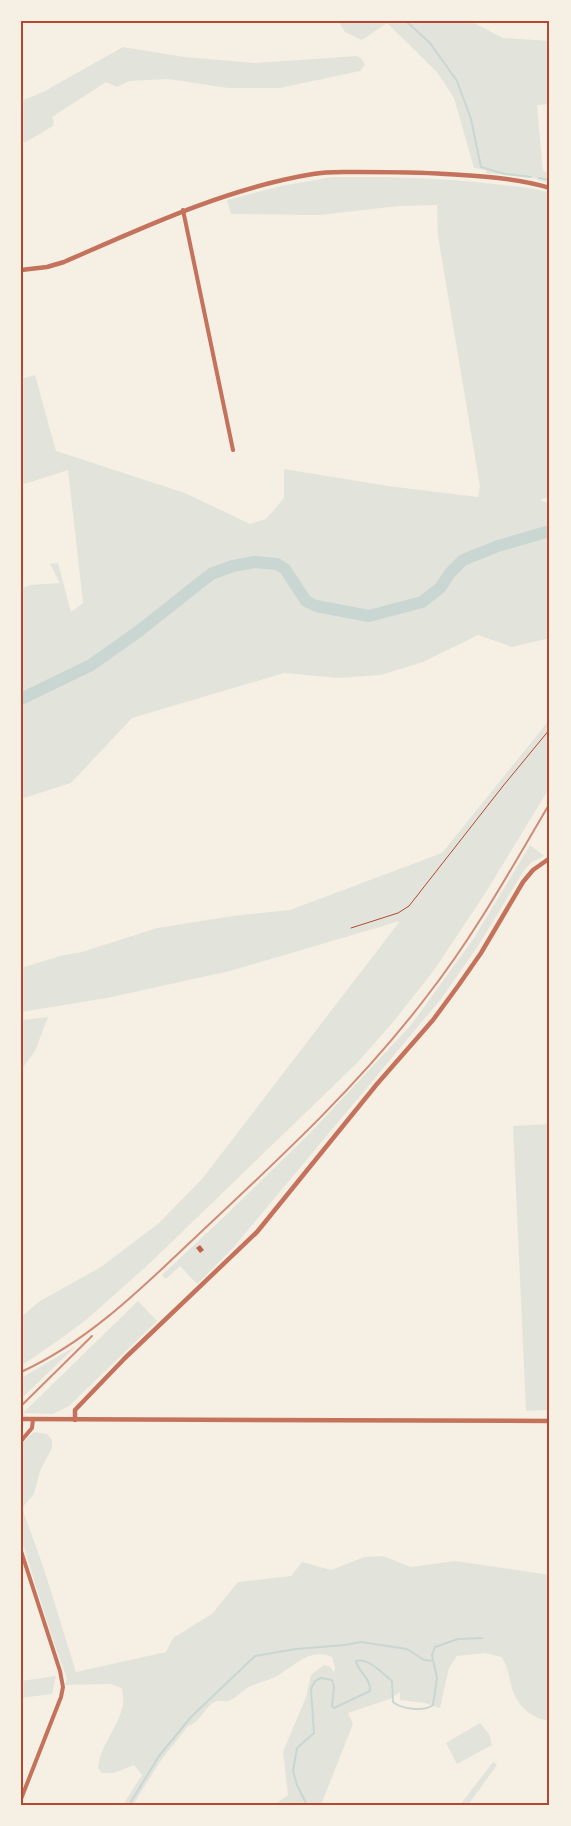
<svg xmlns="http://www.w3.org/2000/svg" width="571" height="1826" font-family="Overpass,sans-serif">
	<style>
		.green { fill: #e2e4dc }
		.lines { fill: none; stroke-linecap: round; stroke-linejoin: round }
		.stream { stroke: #c9d6d2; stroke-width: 2 }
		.river { stroke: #c9d6d2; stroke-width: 12 }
		.building { fill: #bf614a }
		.path { stroke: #b5482f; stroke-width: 1 }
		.minor { stroke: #c5725c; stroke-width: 4 }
		.tertiary { stroke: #c5725c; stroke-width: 4.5 }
		.rail { stroke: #cf8b77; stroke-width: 2 }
		.neatline { fill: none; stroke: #b5482f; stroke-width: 2 }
	</style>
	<rect width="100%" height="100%" fill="#f6efe4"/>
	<!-- green -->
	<g class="green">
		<path d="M338,21h132l33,17 47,3v63l-13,1 6,66 7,2v11l-19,-7 -45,-4v-3l-12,-2 -20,-70 -17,-26 -50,-49 -25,17 -17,-8z"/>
		<path d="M123,47l61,10 71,6 102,-7 5,3 3,6 -5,6 -80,17h-52l-60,-9 -39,2 -12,6 -11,-5 -54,35 2,5 -1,4 -27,16 -5,1v-42l22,-9z"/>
		<path d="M332,177c54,0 107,0 161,7 19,2 39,3 57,9v303l-10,4 10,4v134l-38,9 -34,-12 -55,27 -42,13 -43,3 -54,-5 -152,45 -61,65 -50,16v-210l9,-4 30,-2 -10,-19 8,-1 13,49 12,-9 -15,-133 -47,15v-106l14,-4 21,76 129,42 65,31 16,-5 18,-21v-29l104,17 90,11 2,-11 -42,-250 -1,-31 -39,1 -78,9 -89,-1 -4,-14 54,-14z"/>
		<path d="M550,719v68l-64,105 -52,78 -40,51 -37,42 -207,200 -64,57 -30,22 -35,24v-49l19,-16 61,-34 58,-44 43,-44 198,-258 -170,50 -123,27 -86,14v-44l39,-12 22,-4 75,-24 76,-12 57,-6 152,-57z"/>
		<path d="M530,845l14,11 -12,6 -7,7 -47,77 -37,53 -208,249 -36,36 -17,-18 -14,13 -4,-4 63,-59 85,-83 101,-108 63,-87z"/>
		<path d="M48,1017l-13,34 -14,19v-50z"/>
		<path d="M550,1124v286l-24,1 -13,-285z"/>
		<path d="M138,1301l19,20 -88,85 -16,8 -30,-1z"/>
		<path d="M76,1346l-55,53v-21z"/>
		<path d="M34,1432l13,2 5,6v8l-12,23 -6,23 -12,14 22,61 32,103 90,-20 7,-14 39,-24 26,-32 53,-6 11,-14 29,8 33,-13 19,-1 28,11 44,-6 95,14v145c-15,1 -31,-13 -36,-26 -5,-13 -5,-25 -12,-37l-17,-4 -28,3 -8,12 -9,40 -15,-5 -25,-3v-8l-10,7 -42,14 5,11 -32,81h-47l14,-10 -5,-43 23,-55 5,-22 13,-10 5,1 5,6 1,-4 -3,-11c-22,-10 -38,9 -55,19 -9,5 -17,6 -26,10 -8,3 -14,12 -22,15 -4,1 -8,-1 -12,0 -12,4 -16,21 -29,25l-29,37 -26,42h-10l19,-30 -8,-10 -20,8h-12l-4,-5c2,-23 21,-41 25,-64 1,-5 -1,-11 -1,-16l-12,-4 -45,1 2,-6 -15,-42 -31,-99v-94z"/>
		<path d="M56,1676l-4,18 -31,4v-17z"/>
		<path d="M480,1723l9,11 3,11 -35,19 -11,-21z"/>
		<path d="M493,1762l4,3 -29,40h-8z"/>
	</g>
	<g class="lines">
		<!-- stream -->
		<g class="stream">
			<path d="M406,21l24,22 27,38 14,38 10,48 24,7 26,3"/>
			<path d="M539,178l11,2"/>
			<path d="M129,1805l30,-49 32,-39 64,-61 41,-7 49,-4 16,-3 46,7 17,11 9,1"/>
			<path d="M307,1805l-10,-20 -4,-14 4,-23 17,-15 -3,-44 4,-8 6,-3 11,2 2,6 -2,20 2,2 36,-17c1,-13 -12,-19 -14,-30 12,-4 27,13 36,20l1,21c8,7 31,10 40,3l4,-27 -5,-23 3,-8 23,-8 24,-1"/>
		</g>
		<!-- river -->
		<path class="river" d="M21,699l70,-34 48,-34 72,-57 22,-8 22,-4 22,2 8,5 21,32 10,5 53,10 53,-14 18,-14 10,-15 13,-13 35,-14 52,-15"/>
	</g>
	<!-- building -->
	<path class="building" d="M200,1245l4,5 -4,3 -4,-5z"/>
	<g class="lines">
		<!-- path -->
		<path class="path" d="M351,928l47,-15 11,-7 94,-120 47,-57"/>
		<!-- minor -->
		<g class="minor">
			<path d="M183,210l50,240"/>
			<path d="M21,1441l11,-13 1,-9"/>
			<path d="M21,1551l39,120 3,16 -2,10 -40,102"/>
		</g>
		<!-- tertiary -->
		<g class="tertiary">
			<path d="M21,270l26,-3 17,-5c80,-35 163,-74 249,-88 15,-3 30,-2 45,-2 29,0 58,0 87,2 35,2 71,4 105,14"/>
			<path d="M21,1419l529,2"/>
			<path d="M75,1420v-10l50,-52 132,-126 120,-148 56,-64 25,-34 23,-33 42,-71 10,-12 17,-12"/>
		</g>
		<!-- rail -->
		<g class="rail">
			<path d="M21,1372c70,-32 125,-88 180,-140 79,-74 160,-149 226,-236 47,-60 84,-127 123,-193"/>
			<path d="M21,1406l71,-70"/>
		</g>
	</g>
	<!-- border -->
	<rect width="571" height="1826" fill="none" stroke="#f6efe4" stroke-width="45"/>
	<rect x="22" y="22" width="526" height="1782" class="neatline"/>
</svg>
